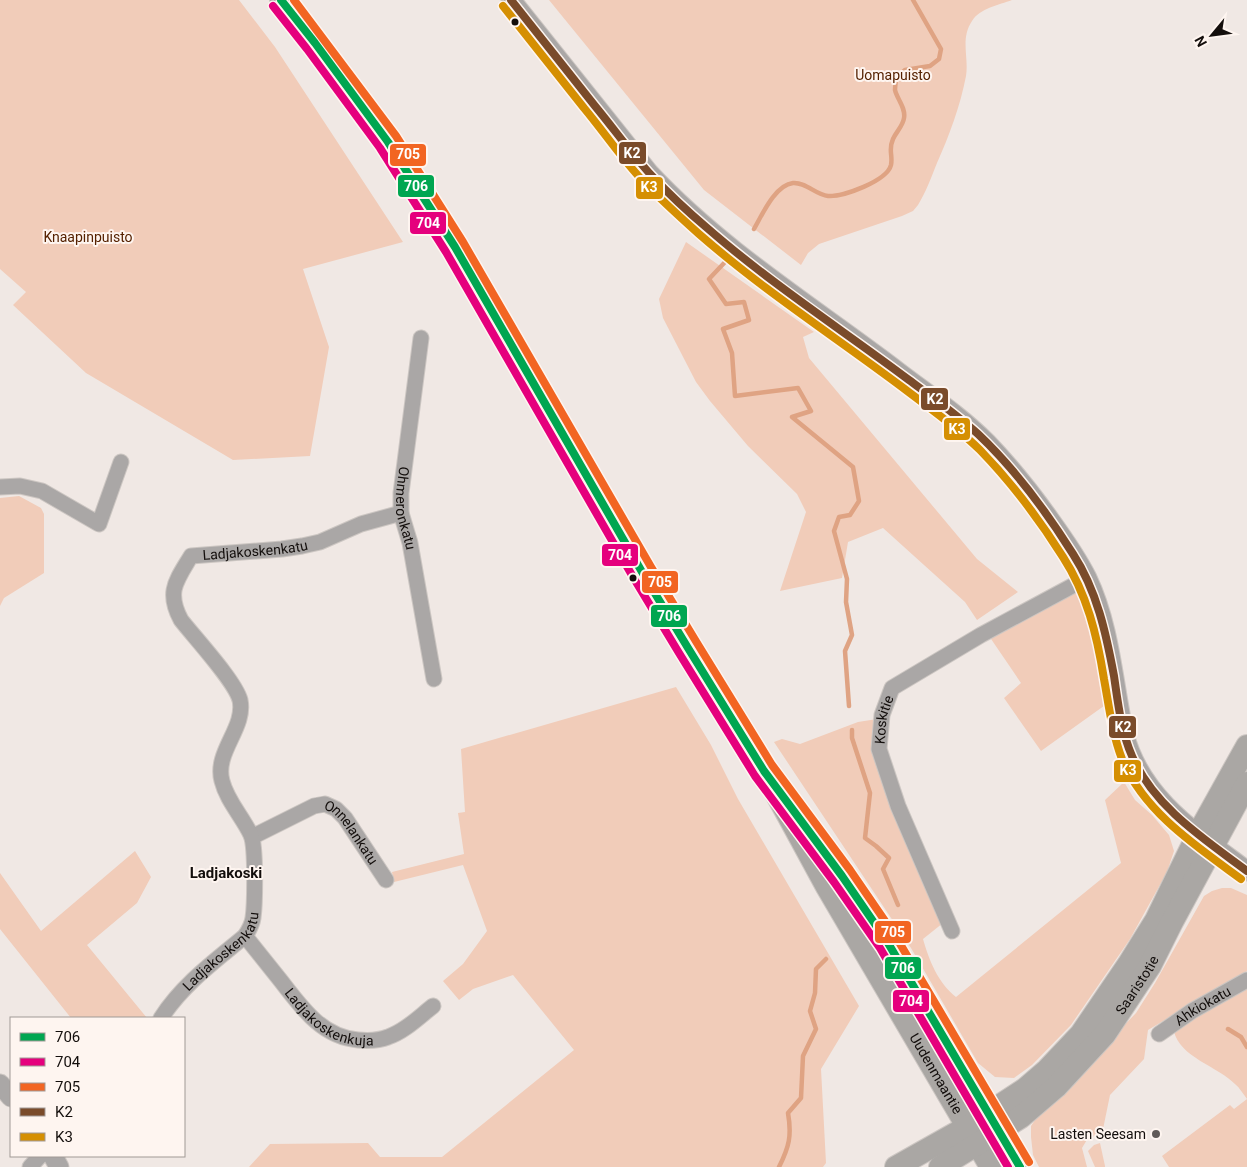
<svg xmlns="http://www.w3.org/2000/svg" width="1247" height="1167" font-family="Roboto,sans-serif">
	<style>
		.green { fill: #f1ccb9 }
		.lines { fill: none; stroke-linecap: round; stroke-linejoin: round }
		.stream { stroke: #dfa383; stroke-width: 4.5 }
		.minor-casing { stroke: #ccc6c2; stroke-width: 17 }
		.tertiary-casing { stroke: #ccc6c2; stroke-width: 21 }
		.secondary-casing { stroke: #ccc6c2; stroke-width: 24 }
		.minor { stroke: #aaa7a6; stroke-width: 15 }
		.tertiary { stroke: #aaa7a6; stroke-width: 19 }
		.secondary { stroke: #aaa7a4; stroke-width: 22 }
		.bus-1-casing { stroke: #fef5f0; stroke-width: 11 }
		.bus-2-casing { stroke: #fef5f0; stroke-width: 11 }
		.bus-3-casing { stroke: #fef5f0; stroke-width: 11 }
		.bus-4-casing { stroke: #fef5f0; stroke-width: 11 }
		.bus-5-casing { stroke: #fef5f0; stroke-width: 11 }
		.bus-1 { stroke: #00a651; stroke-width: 8 }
		.bus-2 { stroke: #e5007d; stroke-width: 8 }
		.bus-3 { stroke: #f26522; stroke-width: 8 }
		.bus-4 { stroke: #7a4b2a; stroke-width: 8 }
		.bus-5 { stroke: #d58f02; stroke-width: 8 }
		.bus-dot { fill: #130e0c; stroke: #fef5f0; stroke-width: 2 }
		.poi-dot { fill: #605a58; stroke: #fef5f0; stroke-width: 2 }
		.labels { text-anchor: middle; stroke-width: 4; stroke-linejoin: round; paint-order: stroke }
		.park-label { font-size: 14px; fill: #552100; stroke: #fef5f0 }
		.street-label { font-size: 14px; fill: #130e0c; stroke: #fef5f0 }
		.poi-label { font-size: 14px; fill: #130e0c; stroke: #fef5f0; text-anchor: end }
		.neighbourhood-label { font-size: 15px; font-weight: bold; fill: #130e0c; stroke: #fef5f0 }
		.line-badge { stroke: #fef5f0; stroke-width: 2 }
		.badge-label { font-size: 14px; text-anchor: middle; font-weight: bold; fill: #fff }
	</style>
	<rect width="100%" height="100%" fill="#f0e8e4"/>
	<!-- green -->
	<g class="green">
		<path d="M0,0h239l36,47 128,195 -100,27 26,78 -19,109 -77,4 -147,-87 -73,-68 13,-13 -26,-23z"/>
		<path d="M549,0h463c-13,5 -32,8 -40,21 -12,18 -3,36 -6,55 -6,31 -17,60 -29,87 -6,15 -11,29 -19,42l-5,6 -11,5 -83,28 -11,9 -7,12 -97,-75z"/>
		<path d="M686,242l128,90 -11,5 6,21 168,201 41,33 -41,28 -12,-18 -82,-74 -35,14 -6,36 -62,13 26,-79 -9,-18 -49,-48 -38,-45 -14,-19 -33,-64 -4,-19z"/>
		<path d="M19,496l22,12 3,6v59l-40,25 -4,8v-108z"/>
		<path d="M1081,588l10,26 17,89 -67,48 -37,-53 17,-15 -32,-47z"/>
		<path d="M676,687l35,58 27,54 121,207 -38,63 5,94 -3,4h-574l21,-23 98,-1 12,14h62l132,-107 -61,-75 -40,14 -14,11 -16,-19 20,-17 24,-33 -24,-66 -69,17 -2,-10 72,-18 -6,-41 7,-1 -4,-63z"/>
		<path d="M877,719l66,204 -20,16c6,21 15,44 33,58l165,-134 -16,-63 19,-18 11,18 17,15 17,20 5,16 -7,21 -37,67 -59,86 -39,40 -18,13 -19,-1 -17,-14 -67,-115 -137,-206 8,-3 18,5 58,-22z"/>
		<path d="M135,851l16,26 -14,26 -50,42 60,73h-76l-71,-89v-56l41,58z"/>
		<path d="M1222,888h9l16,7v76l-99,59 -4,29 -34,36 -8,39 -14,4 -6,10 5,19h-48l-6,-12 -2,-18v-11l8,-12 97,-101 19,-30 49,-87 8,-5z"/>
		<path d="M1247,987v180h-78l-7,-11 68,-51 4,4 13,-10c-4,-5 -7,-11 -12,-15 -16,-17 -56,-27 -61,-53z"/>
		<path d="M1100,1143l5,23v1h-10l-7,-16 6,-6z"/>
	</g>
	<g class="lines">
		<!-- stream -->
		<g class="stream">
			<path d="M754,229c8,-14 21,-44 39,-46 13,-1 23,12 35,13 15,1 59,-15 63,-31 2,-10 -3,-15 2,-26 3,-7 10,-13 11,-21 2,-10 -7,-19 -9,-28 0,-4 1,-9 1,-12l9,-8 25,-4 9,-7 2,-10 -28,-49"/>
			<path d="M726,261l-17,18 17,25 18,-2 5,18 -26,9 9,24 3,43 63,-8 13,23 -19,6 61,50 6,34 -9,14 -11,2 -5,14 13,48 -1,23 6,33 -7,16 4,55"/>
			<path d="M852,730v8l18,55 -5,45 11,8 13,12 -6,11 15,36"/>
			<path d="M1228,1029l13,8 6,10"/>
			<path d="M779,1167c10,-20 13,-31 9,-54l13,-15 2,-42 13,-27 -6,-18 5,-18 1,-24 10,-10"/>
		</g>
		<!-- minor casing -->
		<g class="minor-casing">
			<g id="minor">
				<path id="s1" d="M421,338l-20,155v20l9,30 24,136"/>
				<path d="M0,487l20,-1 22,5 57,33 22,-62"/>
				<path id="s2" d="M252,837l62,-31 11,-2 11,5 9,9 41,62"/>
				<path id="s3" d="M952,931l-54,-125 -19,-57 3,-34 10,-27 89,-53 106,-57"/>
				<path id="s4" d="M245,936c12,15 24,30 36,45 21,27 41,56 77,59 11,1 20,1 30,-3 17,-6 31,-20 45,-31"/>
				<path id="s5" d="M161,1018c22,-34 54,-57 84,-82 4,-6 7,-11 8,-18 2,-14 3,-71 -2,-83 -9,-19 -24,-34 -29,-54 -8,-29 24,-53 18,-81 -5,-19 -45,-62 -59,-80 -15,-28 -5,-39 10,-64l91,-7 20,-3 18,-4 41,-18 40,-11"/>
				<path id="s6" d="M1159,1034l33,-23 55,-31"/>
				<path d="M30,1167l10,-11"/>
			</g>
		</g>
		<!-- tertiary casing -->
		<g class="tertiary-casing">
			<g id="tertiary">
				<path d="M511,0l138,173c73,78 164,134 248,198 30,23 63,45 90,72 23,24 44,50 63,77 13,18 27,38 37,58 23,48 26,105 37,156 17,65 72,99 123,137"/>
				<path d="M0,1084l11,13"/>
				<path d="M53,1156l6,11"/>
			</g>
		</g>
		<!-- secondary casing -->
		<g class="secondary-casing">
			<g id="secondary">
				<path id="s7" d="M281,0l34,43 73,99 67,105 187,325 122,199 63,116 164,280"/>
				<path d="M811,834c78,106 143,220 209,333"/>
				<path d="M896,1167l71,-40 58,-38 22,-19 34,-36 47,-69 28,-45 42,-86 49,-88"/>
				<path id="s8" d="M940,1167l81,-50 35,-30 49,-53 45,-68 22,-44 75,-139"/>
			</g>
		</g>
		<!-- minor -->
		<use href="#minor" class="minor"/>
		<!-- tertiary -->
		<use href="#tertiary" class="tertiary"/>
		<!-- secondary -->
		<use href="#secondary" class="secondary"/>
		<!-- bus-1 casing -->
		<g class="bus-1-casing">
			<path id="bus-1" d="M281,0l34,43 73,99 67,105 187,325 46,76 76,123 78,105 46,67 132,224"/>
		</g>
		<!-- bus-2 casing -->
		<g class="bus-2-casing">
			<path id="bus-2" d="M273,6l34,43 73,99 66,104 187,325 46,76 76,123 79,106 46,66 128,219"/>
		</g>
		<!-- bus-3 casing -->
		<g class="bus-3-casing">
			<path id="bus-3" d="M294,0l102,136 67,106 188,325 46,76 75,122 78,105 46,67 133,225"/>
		</g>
		<!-- bus-4 casing -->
		<g class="bus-4-casing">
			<path id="bus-4" d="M511,0c28,35 56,71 84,106 19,23 36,47 56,69 17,18 36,36 55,52 64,56 135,102 203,153 23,17 47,34 69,54 37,35 68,77 95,120 24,37 33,79 41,122 4,27 7,55 18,80 22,51 72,83 115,115"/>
		</g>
		<!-- bus-5 casing -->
		<g class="bus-5-casing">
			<path id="bus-5" d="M503,6c27,34 54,68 81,102 20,24 38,51 59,73 18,19 37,36 56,53 64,56 135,102 203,153 26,20 54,39 78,63 31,32 59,69 83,107 24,37 34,78 41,122 5,27 8,54 18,80 22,53 74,87 119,120"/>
		</g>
		<!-- bus-1 -->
		<use href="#bus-1" class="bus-1"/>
		<!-- bus-2 -->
		<use href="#bus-2" class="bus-2"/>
		<!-- bus-3 -->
		<use href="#bus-3" class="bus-3"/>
		<!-- bus-4 -->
		<use href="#bus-4" class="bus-4"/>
		<!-- bus-5 -->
		<use href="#bus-5" class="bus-5"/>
	</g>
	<!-- markers -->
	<g class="bus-dot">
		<circle cx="515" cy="22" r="4.5"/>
		<circle cx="633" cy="578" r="4.5"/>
	</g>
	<circle class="poi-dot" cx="1156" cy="1134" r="5"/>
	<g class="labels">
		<!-- park labels -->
		<g class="park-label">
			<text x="893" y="80">Uomapuisto</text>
			<text x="88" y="242">Knaapinpuisto</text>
		</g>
		<!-- street labels -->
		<g class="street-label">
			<text dy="5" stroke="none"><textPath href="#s1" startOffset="172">Ohmeronkatu</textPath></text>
			<text dy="5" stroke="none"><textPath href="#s5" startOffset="601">Ladjakoskenkatu</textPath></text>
			<text dy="5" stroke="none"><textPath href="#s3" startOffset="226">Koskitie</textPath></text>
			<text dy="5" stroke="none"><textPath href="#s2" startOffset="120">Onnelankatu</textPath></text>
			<text dy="5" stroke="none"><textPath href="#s5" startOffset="91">Ladjakoskenkatu</textPath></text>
			<text dy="5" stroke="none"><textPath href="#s8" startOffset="272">Saaristotie</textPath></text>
			<text dy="5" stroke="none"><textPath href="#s6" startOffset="52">Ahkiokatu</textPath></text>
			<text dy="5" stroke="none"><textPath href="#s4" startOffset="121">Ladjakoskenkuja</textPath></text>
			<text dy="5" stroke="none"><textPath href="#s7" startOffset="1259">Uudenmaantie</textPath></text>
		</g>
		<!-- poi labels -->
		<g class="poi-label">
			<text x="1146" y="1139">Lasten Seesam</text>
		</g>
		<!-- neighbourhood labels -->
		<g class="neighbourhood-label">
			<text x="226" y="878">Ladjakoski</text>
		</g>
	</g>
	<g class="line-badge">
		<rect x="618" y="141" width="29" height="24" rx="5" fill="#7a4b2a"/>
		<rect x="389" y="143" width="38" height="24" rx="5" fill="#f26522"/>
		<rect x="397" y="174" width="38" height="24" rx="5" fill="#00a651"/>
		<rect x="635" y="176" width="29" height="24" rx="5" fill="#d58f02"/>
		<rect x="409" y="211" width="38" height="24" rx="5" fill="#e5007d"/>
		<rect x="920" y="387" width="29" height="24" rx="5" fill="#7a4b2a"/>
		<rect x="943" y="417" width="28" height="24" rx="5" fill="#d58f02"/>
		<rect x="601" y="543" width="38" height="24" rx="5" fill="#e5007d"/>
		<rect x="641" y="570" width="38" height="24" rx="5" fill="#f26522"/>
		<rect x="650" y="604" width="38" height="24" rx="5" fill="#00a651"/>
		<rect x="1108" y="715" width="29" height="24" rx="5" fill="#7a4b2a"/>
		<rect x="1113" y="759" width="29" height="24" rx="5" fill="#d58f02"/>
		<rect x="874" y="920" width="38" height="24" rx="5" fill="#f26522"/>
		<rect x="884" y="956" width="38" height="24" rx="5" fill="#00a651"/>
		<rect x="892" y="989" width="38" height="24" rx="5" fill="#e5007d"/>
	</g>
	<g class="badge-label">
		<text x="632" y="158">K2</text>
		<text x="408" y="159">705</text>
		<text x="416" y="191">706</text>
		<text x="649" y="192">K3</text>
		<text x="428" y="228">704</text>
		<text x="935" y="404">K2</text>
		<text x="957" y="434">K3</text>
		<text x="620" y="560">704</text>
		<text x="660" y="587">705</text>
		<text x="669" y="621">706</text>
		<text x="1123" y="732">K2</text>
		<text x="1128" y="775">K3</text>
		<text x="893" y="937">705</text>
		<text x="903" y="973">706</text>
		<text x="911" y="1006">704</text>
	</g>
	<!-- legend -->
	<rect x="10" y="1017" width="175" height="140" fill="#fef5f0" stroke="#a09995"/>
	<rect x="20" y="1033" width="25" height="8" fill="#00a651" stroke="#a09995"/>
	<text x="55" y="1042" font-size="15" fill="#130e0c">706</text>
	<rect x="20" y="1058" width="25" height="8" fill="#e5007d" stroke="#a09995"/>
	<text x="55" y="1067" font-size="15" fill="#130e0c">704</text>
	<rect x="20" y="1083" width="25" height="8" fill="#f26522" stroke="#a09995"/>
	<text x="55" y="1092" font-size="15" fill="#130e0c">705</text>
	<rect x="20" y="1108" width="25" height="8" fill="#7a4b2a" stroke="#a09995"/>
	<text x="55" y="1117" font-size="15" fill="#130e0c">K2</text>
	<rect x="20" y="1133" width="25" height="8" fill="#d58f02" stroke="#a09995"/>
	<text x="55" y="1142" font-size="15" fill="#130e0c">K3</text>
	<!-- north arrow -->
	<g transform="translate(1212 35) rotate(241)" stroke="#fef5f0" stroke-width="4" paint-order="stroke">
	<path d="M0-4L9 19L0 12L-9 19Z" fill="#130e0c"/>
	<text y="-8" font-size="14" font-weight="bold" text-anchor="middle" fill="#130e0c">N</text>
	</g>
</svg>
